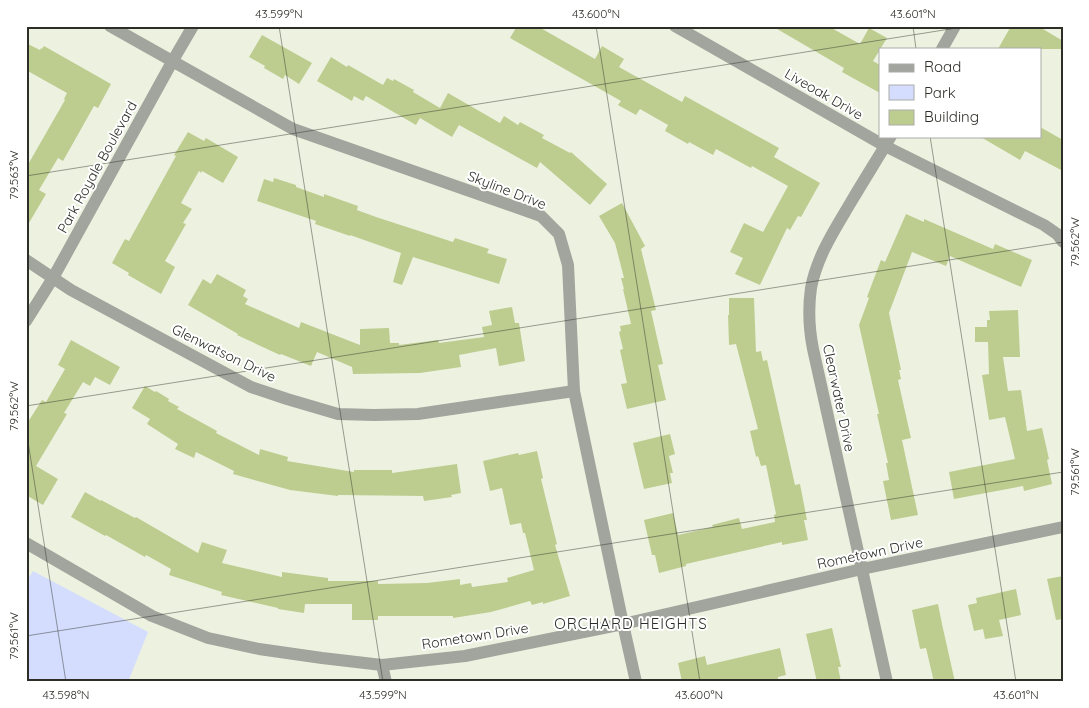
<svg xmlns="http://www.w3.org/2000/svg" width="1089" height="708" font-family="Quicksand,sans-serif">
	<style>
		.green { fill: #d4ddfd }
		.building { fill: #bdcd90 }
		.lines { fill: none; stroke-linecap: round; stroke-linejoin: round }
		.minor { stroke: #a2a59d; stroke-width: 12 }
		.ticks { fill: none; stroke: #2c2e27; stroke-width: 1; stroke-opacity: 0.45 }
		.labels { text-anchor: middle; stroke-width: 4; stroke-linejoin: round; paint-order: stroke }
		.street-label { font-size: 14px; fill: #2c2e27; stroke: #fff }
		.neighbourhood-label { font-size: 15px; letter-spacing: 1px; fill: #2c2e27; stroke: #fff }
		.neatline { fill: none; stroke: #2c2e27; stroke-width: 2 }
		.ticks-label { font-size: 12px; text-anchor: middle; fill: #2c2e27 }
	</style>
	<rect width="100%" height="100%" fill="#edf2e0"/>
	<!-- green -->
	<path class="green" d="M33,571l115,61 -20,50h-102v-100z"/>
	<!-- building -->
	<g class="building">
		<path d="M517,26h20l58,33 7,-13 22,13 -5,8 63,35 3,-6 94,52 -5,9 46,26 -19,34 -3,-1 -8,14 -3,-2 -27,57 -25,-11 8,-16 -13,-6 14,-29 19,9 25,-46 -36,-20 -1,2 -35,-19 -3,6 -24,-13 -1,2 -23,-13 3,-6 -28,-16 -4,6 -18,-10 3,-4 -111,-63z"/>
		<path d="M772,26h56l32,18 9,-16 18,10 -14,23 7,4v28l-38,-21 2,-4z"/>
		<path d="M1011,26h27l25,15v8h-65z"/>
		<path d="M262,35l50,28 -13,21 -14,-9 -2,4 -19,-11 1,-2 -16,-9z"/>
		<path d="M26,43l14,7 1,-2 1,1 2,-3 67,38 -13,24 -4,-2 -31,55 -5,-3 -19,32 7,4 -20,34v-60l39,-68 -1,-1 3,-6 -41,-23z"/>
		<path d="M331,57l16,10 1,-2 35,20 4,-7 6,3 1,-2 20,11 -1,2 27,16 8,-15 52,30 4,-7 14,9 2,-3 24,13 -2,3 28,15 1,-1 36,32 -17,21 -50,-43 -3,6 -78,-43 -7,12 -32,-19 -4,7 -50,-29 -3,5 -9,-5 -2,5 -35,-20z"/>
		<path d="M1040,127l23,13v31l-38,-20 -5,9 -41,-24h61z"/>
		<path d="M188,132l16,9 2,-3 32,19 -15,26 -21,-12 -1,2 -2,-2 -18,32 11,6 -9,14 3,1 -21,37 10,6 -14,27 -33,-19 1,-2 -17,-10 13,-24 4,2 47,-85 -2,-1z"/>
		<path d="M274,178l22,7v2l28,10v-3l34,12 -1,4 19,7 77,25 2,-4 34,11 -2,4 20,6 -8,25 -86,-27 -11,28 -9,-3 8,-29 -51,-18v1l-35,-12 1,-3 -59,-20 7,-22 9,3z"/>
		<path d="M622,203l23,43 -4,3 15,61 -5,1 12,53 -5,1 8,35 -39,9 -6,-25 6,-1 -7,-33 3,-1 -4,-17 2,-1 -1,-5 11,-2 -8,-35h1l-3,-11h3l-9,-35 -16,-27z"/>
		<path d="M906,214l18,8v-3l69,30 2,-5 37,16 -11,27 -71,-31 -4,10 -34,-14 -23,61 12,57h-2l2,9 -3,1 13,58 -9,2 16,75 -27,5 -8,-39 6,-1 -3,-17h2l-11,-49h2l-20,-89 10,-27 -2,-1 14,-37 4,2z"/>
		<path d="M217,274l29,16 -3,6 5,3 -3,5 54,24 2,-6 59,23v-16l29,-1 1,15h9v2l39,-5 1,3 45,-6 -2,-10 10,-2 -3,-14 23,-4 3,16h4l6,38 -26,5 -3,-18 -37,7 2,12 -41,6 -67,1 -1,-7 -35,-15 -6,14 -30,-12 -1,1 -43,-20 1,-1 -50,-29 15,-26 8,5z"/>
		<path d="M729,298h25l2,54 5,-1 2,10 4,-1 28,125 5,-1 7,36h-3l4,20 -26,5v-3l-96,22v2l-27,7 -4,-18h-3l-8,-35 29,-7 5,22 35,-8 -1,-2 27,-7 3,11 33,-7 -1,-7 2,-1 -10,-49 -5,1 -3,-10 -2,1 -6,-26 8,-2 -22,-85 -7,1 -1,-30h1z"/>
		<path d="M1018,310l2,47h-17l5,34 13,-1 6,41 15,-3 7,31 -2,1 5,24 -28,7 -1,-5 -69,13 -5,-27 66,-13 -10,-42 -16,3 -7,-45 7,-1 -1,-32h-13v-15h12v-7h3l-1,-9z"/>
		<path d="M71,340l49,27 -10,18 -15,-8 -5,9 -7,-4 -19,31 3,1 -31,52 22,13 -15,26 -17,-10v-70l16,-25 4,2 19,-33 -7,-4z"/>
		<path d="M145,386l10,6 1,-1 13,8 -1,2 11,6 -2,2 40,22 -1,2 43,22 1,-6 28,8 -1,4 67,11v-2h38v3l65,-9 4,29 -10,2 1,2 -28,4 -1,-5 -85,-1v1l-48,-6 -57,-16 1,-3 -38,-19 -2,6 -19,-9 3,-5 -31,-20 3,-5 -18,-11z"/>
		<path d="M670,434l5,20 -6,2 4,17h-3l2,10 -28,6 -11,-46z"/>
		<path d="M537,451l6,27 -2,1 16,65 -2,1 15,51 -27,8v-2l-11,3 -2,-4 -39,11 -38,6v-2h-75v4h-26v-16h-47l-1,9 -26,-4v-1l-57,-13 1,-3 -53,-17 2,-6 -25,-14 -1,2 -39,-22 -1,1 -34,-19 14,-25 16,9v-1l34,18 1,-1 62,36 4,-11 25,8 -5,13 60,14v-5l46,6v3h50v3l49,-1 33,-4v6l11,-2 1,4 36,-5 -1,-4 27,-8 -9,-37h-2l-2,-10 -11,2 -8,-37 -12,3 -7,-30 35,-8 1,2z"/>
		<path d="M1063,576v43l-7,1 -9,-41z"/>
		<path d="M1016,589l5,26 -22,5 4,16 -18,3 -2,-10 -9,2 -6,-26 9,-2 -1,-5z"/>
		<path d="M938,604l4,20 13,58h-21l-8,-34 -6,1 -8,-39z"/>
		<path d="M832,628l9,39h-3l3,15h-24l-11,-48z"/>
		<path d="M780,648l6,27 -8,2v5h-96l-4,-19 27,-7 2,9z"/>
	</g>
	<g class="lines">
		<!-- minor -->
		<g class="minor">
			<path d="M110,26l183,103 248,87 18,18 9,31 6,126 49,233 13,58"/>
			<path d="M675,26l210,120 159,79 13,9 6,8"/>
			<path d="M942,49l13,-23"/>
			<path d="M26,260l45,30 180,97 36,12 51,15 36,1 44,-1 156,-23"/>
			<path d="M26,321l27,-43 119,-216 21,-36"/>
			<path d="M26,543l126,73 56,22 51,11 63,9 60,7 83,-9 158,-32 239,-55 201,-42"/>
			<path d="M382,665l4,17"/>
			<path d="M887,682l-74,-333c-4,-20 -5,-40 -2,-61 6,-32 24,-59 40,-86 13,-22 27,-44 40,-66"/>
		</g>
	</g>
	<!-- ticks -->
	<path class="ticks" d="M279,26l104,656M596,26l104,656M913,26l3,23M930,136l86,546M26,176l943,-150M26,406l1037,-164M26,429l40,253M26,636l1037,-164"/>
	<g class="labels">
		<!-- street labels -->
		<g class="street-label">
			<text transform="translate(824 94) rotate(30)" y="5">Liveoak Drive</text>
			<text transform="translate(97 167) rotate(-61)" y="5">Park Royale Boulevard</text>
			<text transform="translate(507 190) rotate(21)" y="5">Skyline Drive</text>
			<text transform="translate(224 353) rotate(26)" y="5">Glenwatson Drive</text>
			<text transform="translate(839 398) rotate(78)" y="5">Clearwater Drive</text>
			<text transform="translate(870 553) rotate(-12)" y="5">Rometown Drive</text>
			<text transform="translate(475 636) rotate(-9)" y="5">Rometown Drive</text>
		</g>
		<!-- neighbourhood labels -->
		<g class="neighbourhood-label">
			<text x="631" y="629">ORCHARD HEIGHTS</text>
		</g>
	</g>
	<!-- border -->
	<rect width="1089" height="708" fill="none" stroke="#ffffff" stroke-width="55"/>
	<!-- legend -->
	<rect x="879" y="48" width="162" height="90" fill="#ffffff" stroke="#ababa9"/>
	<rect x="889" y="64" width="25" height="8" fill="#a2a59d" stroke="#ababa9"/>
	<text x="924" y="72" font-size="15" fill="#2c2e27">Road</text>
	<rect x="889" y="85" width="25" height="15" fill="#d4ddfd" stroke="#ababa9"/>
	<text x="924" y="98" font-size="15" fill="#2c2e27">Park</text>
	<rect x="889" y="110" width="25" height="15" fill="#bdcd90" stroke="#ababa9"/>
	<text x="924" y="122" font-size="15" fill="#2c2e27">Building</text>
	<rect x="28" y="28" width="1034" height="652" class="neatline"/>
	<g class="ticks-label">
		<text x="279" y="18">43.599°N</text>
		<text x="596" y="18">43.600°N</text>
		<text x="913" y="18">43.601°N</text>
		<text transform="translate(14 175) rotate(-90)" y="4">79.563°W</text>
		<text transform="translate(1075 242) rotate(-90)" y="4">79.562°W</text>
		<text transform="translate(14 406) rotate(-90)" y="4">79.562°W</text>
		<text transform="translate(1075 472) rotate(-90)" y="4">79.561°W</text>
		<text transform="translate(14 636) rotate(-90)" y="4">79.561°W</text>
		<text x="66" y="699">43.598°N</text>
		<text x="383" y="699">43.599°N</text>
		<text x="699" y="699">43.600°N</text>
		<text x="1016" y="699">43.601°N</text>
	</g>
</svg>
